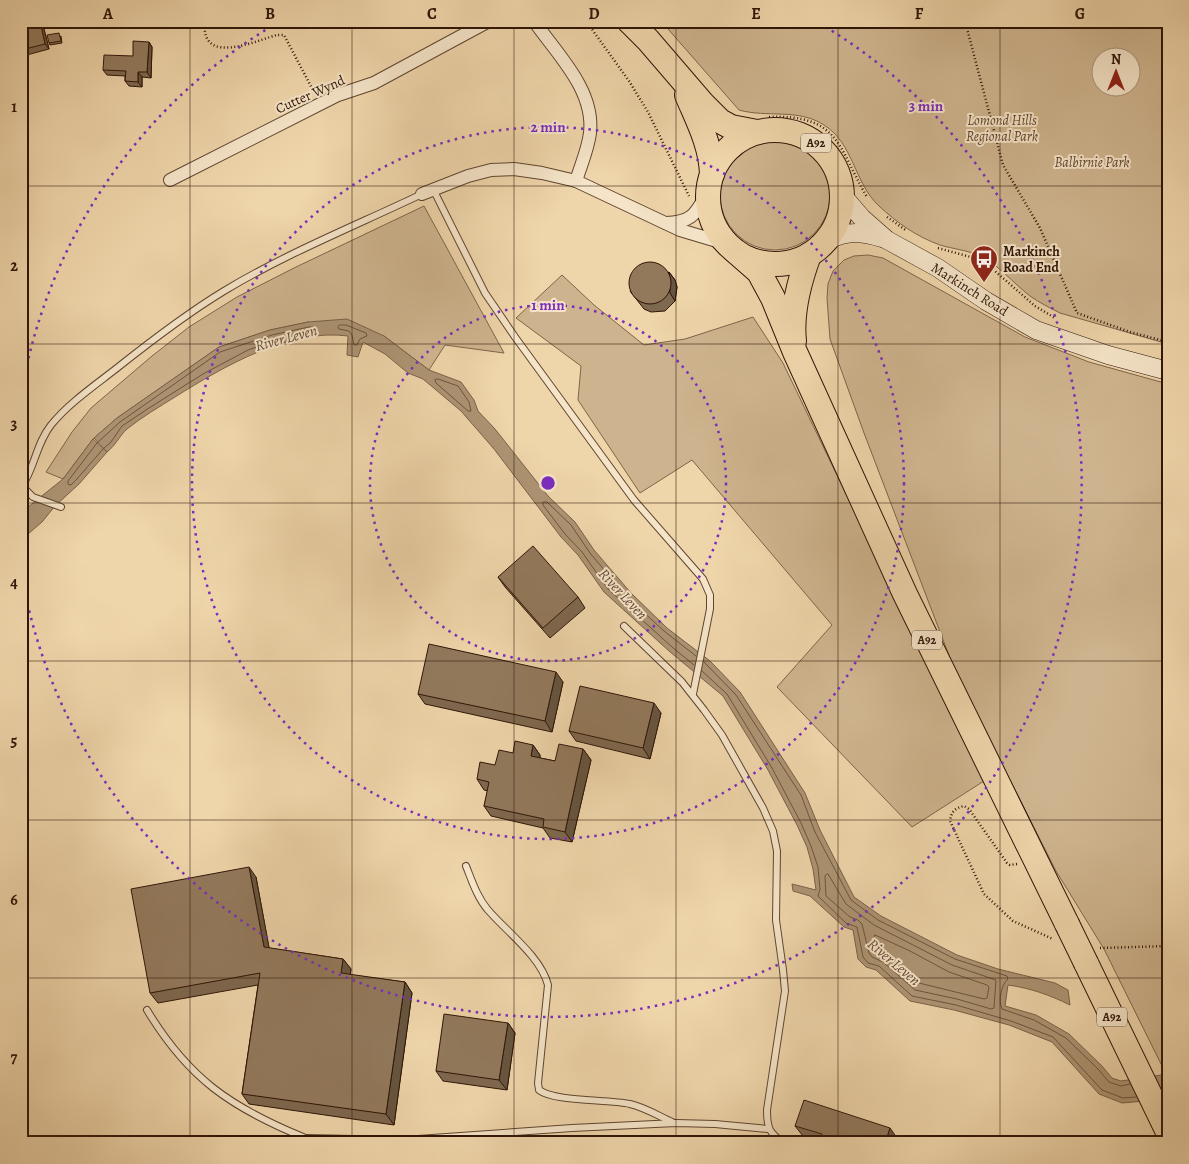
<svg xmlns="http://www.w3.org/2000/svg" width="1189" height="1164" font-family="Alegreya,serif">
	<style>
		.green { fill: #ceb48e; stroke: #7e644a; fill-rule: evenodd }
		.water { fill: #ad9473; stroke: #7a6148 }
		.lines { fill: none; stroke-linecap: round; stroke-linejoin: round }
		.shore { stroke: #6e543d; stroke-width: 1 }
		.stream { stroke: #7a6148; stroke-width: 4.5 }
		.lane-casing { stroke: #5e4530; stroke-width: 8 }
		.street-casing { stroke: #5e4530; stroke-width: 14 }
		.secondary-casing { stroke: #2e1507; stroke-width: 19 }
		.highway-casing { stroke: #2e1507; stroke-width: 26 }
		.path { stroke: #2e1507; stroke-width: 2.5; stroke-dasharray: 1 2.5; stroke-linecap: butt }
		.lane { stroke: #f5e4c8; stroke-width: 6 }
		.street { stroke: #f5e4c8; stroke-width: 12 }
		.secondary { stroke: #f5e4c8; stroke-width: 18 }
		.highway { stroke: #efd5aa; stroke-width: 24 }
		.highway-bridge-casing { stroke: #2e1507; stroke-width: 26; stroke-linecap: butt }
		.highway-bridge { stroke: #efd5aa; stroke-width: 24 }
		.wall { fill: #7e684f; stroke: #2e1507 }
		.shaded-wall { fill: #665540; stroke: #2e1507 }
		.building { fill: #92795c; stroke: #2e1507 }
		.grid { fill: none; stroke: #2e1507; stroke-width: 1; stroke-opacity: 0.55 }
		.ring { fill: none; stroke: #7b2cbf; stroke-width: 2.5; stroke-dasharray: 2.5 5 }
		.labels { text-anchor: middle; stroke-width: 4; stroke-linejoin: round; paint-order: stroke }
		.shield { fill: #f5e4c8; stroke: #6a5341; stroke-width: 1 }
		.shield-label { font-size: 12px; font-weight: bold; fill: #2e1507 }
		.street-label { font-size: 14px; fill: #2e1507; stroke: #f5e4c8 }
		.park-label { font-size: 14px; font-style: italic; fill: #5e4530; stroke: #f5e4c8 }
		.poi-label { font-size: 14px; font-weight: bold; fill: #2e1507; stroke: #f5e4c8; text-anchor: start }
		.water-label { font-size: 15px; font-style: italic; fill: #614832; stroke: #f5e4c8 }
		.centre { fill: #7b2cbf; stroke: #f5e4c8; stroke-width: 2.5 }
		.ring-label { font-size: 15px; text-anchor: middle; font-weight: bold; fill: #7b2cbf; stroke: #f5e4c8; stroke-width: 4; stroke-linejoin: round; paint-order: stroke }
		.neatline { fill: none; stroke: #2e1507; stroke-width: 2 }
		.grid-label { font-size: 16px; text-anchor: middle; font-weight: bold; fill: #2e1507 }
	</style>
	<rect width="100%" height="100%" fill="#efd5aa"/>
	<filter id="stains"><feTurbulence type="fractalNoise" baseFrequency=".004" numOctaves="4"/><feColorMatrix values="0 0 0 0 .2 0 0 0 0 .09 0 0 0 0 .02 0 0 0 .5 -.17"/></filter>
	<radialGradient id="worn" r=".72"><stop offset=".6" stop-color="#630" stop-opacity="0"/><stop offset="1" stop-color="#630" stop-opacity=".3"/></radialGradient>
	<!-- green -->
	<g class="green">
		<path d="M661,21h507v323l-108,-31c-10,-5 -20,-10 -30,-17 -17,-13 -31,-31 -50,-40 -13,-6 -27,-7 -40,-11 -23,-8 -44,-23 -61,-39 -25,-23 -25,-62 -55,-81 -26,-17 -57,-7 -85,-15zM1102,58h30v30h-30z"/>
		<circle cx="775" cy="195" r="55"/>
		<path d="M424,206l80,147 -59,-8 -16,25 -45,-34 -76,-14 -38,8 -51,17 -102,71 -24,21 -30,40 -17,-7 26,-40 19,-24 61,-52 37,-29 48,-30 59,-30z"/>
		<path d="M868,255l15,3 142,79 64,25 79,22v690h-2l-62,-125 -48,-78 -101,-200 -91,-238 -34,-94 -3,-41 1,-14 5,-13 11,-11 10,-4z"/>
		<path d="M562,275l32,30 50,40 41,-6 68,-22 30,46 201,418 -72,46 -135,-140 55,-62 -140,-165 -52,33 -62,-93 3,-34 -65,-48z"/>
	</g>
	<!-- water -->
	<g class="water">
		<path d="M347,319l37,17 45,34 32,12 13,18 4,11 17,18 53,67 27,26 19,28 37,43 36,35 43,33 30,31 65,101 15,37 34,67 27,19 76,39 41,14 57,14 13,7 2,15c-20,-10 -40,-17 -62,-20l-3,21 31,9 33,19 33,32 10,12 9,3 47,-7v25l-46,4 -23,-9 -47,-52 -43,-17 -55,-15 -44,-9 -34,-31 -10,-3 -8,-8 -5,-29 -9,-3 -34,-31 -17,-5 -1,-7 24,6 -3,-21 -6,-22 -10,-22 -29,-55 -45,-74 -54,-45 -65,-59 -26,-37 -17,-18 -67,-88 -33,-38 -38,-32 -15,-6 -23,-19 -22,-12 -5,15 -11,-2 1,-19c-59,-8 -125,31 -173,61 -16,10 -33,20 -48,32 -7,6 -11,16 -20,23l-13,-14 23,-20 102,-71 51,-17 38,-8z"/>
		<path d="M93,439l14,13 -28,32 -24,22 -13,16 -21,18v-24l7,-9 35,-28z"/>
	</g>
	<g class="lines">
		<!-- shore -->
		<g class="shore">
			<path d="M340,325h6l20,8 1,3 -7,3 -3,6h-3l-2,-10 -3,-4 -10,-2 -1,-2z"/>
			<path d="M309,327h5l1,4 -42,10 -25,9 -45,24 -54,34 -27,18 -11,16 -8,7 -27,31 -5,5 -3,-1v-3l29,-38 23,-21 100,-70 52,-17z"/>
			<path d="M438,379l20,7 11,16 2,9h-3l-32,-28 -1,-3z"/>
			<path d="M704,662l32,33 65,100 14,37 36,68 27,20 77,39 52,17 1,3c-7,6 -10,22 -6,30l32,11 32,18 32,31 11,13 12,4 9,-2"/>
			<path d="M694,665l-22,-18 -64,-58 -26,-37 -17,-18 -22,-29v-3h4l24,23 19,28 37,44 37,34 32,25"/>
			<path d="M702,671l25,23 45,74 29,55 10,23 7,21 2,22 -2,7 28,27 11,4 6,30 5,6 11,3 33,30 44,9 55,16 42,16 49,53 21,8 13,-1"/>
			<path d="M828,874l18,30 28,21 78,40 44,15 -2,28 -3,1 -34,-10 -42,-9 -32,-28 -11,-5 -3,-4 -7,-29 -4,-4 -8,-3 -24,-21 -1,-20z"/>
			<path d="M875,935l35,16 39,21 38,13 2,2 -2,11 -3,1 -65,-16 -31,-27 -12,-6 -2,-12z"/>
		</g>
		<!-- stream -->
		<path class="stream" d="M1167,1045h1"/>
		<!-- lane casing -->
		<g class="lane-casing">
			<g id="lane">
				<path d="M433,189l52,104 30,44 119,163 69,79 7,16v14l-17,85"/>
				<path d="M61,507l-28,-10 -11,-11c13,-19 14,-42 29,-61 18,-22 43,-39 66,-57 34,-27 69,-54 107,-77 61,-37 133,-66 198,-97"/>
				<path d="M624,626l58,56 22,28 18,25 41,73 10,23 4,20 -1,69 7,50 2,21 -18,119c0,18 2,23 17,33"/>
				<path d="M466,866c6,15 11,31 22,44 19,22 53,47 60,75l-10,98 1,7c16,12 68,9 91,14 14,3 29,12 42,18"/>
				<path d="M147,1010c41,68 83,97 156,127"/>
				<path d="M239,1143l66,-5 99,2 168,-12 104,-5 39,1 53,5"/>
			</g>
		</g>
		<!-- street casing -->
		<g class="street-casing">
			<g id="street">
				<path d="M534,21c23,33 61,69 56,112 -2,16 -9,32 -14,48"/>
				<path d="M170,180l168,-85 36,-12 115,-62"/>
				<path d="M422,194l46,-18 23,-6 23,-1 28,4 34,8 104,49 47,14"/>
				<path d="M666,223c27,-1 29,-9 42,-31"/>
			</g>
		</g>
		<!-- secondary casing -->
		<g class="secondary-casing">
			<g id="secondary">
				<path d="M843,196l19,22 25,22 51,28 48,33 50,29 72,25 60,16"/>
				<path d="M828,240c22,-10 34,-8 57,-1"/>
			</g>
		</g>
		<!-- highway casing -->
		<g class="highway-casing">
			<g id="highway">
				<path d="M629,21l19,19 55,64 17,17 11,6 26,5"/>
				<path d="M687,95c11,26 24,50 25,79"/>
				<circle cx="775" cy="197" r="67"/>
				<path d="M735,251l24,21 14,26 22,54 110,242 162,330"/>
				<path d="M794,341c-3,-28 5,-59 15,-86"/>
				<path d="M1086,963l82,169"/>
			</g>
		</g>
		<!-- path -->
		<g class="path">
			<path d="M586,21l43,60 19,31 41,84"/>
			<path d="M965,21l38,144 37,63 37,85 53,19 38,10"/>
			<path d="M203,24c2,5 2,12 5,16 12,18 53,-1 69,-5h7l30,57"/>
			<path d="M769,117c71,-3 69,31 98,80"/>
			<path d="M887,217l20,14"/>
			<path d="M938,248l40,11 10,6 47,41 20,12"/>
			<path d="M1017,864l-7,1 -3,-2 -38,-54 -5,-3c-9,2 -13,6 -14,15l34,73 29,27 40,18"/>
			<path d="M1100,948l68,-2"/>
		</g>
		<!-- lane -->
		<use href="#lane" class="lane"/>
		<!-- street -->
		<use href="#street" class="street"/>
		<!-- secondary -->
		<use href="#secondary" class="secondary"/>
		<!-- highway -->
		<use href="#highway" class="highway"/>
		<!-- highway-bridge casing -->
		<g class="highway-bridge-casing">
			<path id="highway-bridge" d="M1067,924l19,39"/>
		</g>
		<!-- highway-bridge -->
		<use href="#highway-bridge" class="highway-bridge"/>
	</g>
	<!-- wall -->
	<g class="wall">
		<path d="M21,21h21l7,28 -26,7 -2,-2z"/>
		<path d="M119,21h45l-42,5z"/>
		<path d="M61,36l1,7 -12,2 -1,-2z"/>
		<path d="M149,42l3,5 -1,31 -9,-1v10l-13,-1 -4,-5v-5l-18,-1 -4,-5 30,-14z"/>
		<path d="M669,272l6,8 2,7 -2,14 -10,10 -14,1 -7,-3 -14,-18z"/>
		<path d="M498,577l80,20 7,11 -35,30 -45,-51z"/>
		<path d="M563,682l-11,50 -127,-28 -7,-10z"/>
		<path d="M661,713l-11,46 -74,-18 -7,-10z"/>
		<path d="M533,745l7,10v3l15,3 28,-12 8,11 -19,82 -22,-4 -7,-10 -52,-12 -7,-10 4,-15 -4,-1 -7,-11 36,-26z"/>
		<path d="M256,877l13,71 74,11 8,10 -1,6 55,7 7,11 -18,132 -145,-21 -7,-10 16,-109 -100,18 -8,-10z"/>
		<path d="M508,1023l7,10 -8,57 -64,-9 -7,-10z"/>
		<path d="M795,1126l102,12 -78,4 -16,-6z"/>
	</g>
	<!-- shaded-wall -->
	<g class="shaded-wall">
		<path d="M40,21h2l7,28 -4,-5z"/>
		<path d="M149,42l3,5 -1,31 -4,-6z"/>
		<path d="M138,72l4,5v10l-4,-5z"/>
		<path d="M669,272l6,8 2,7 -2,14 -5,-8z"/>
		<path d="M556,672l7,10 -11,50 -7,-11z"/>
		<path d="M654,703l7,10 -11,46 -7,-11z"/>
		<path d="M533,745l7,10 -2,11 -7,-10z"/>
		<path d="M583,749l8,11 -19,82 -7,-10z"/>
		<path d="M249,867l7,10 15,81 -7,-11z"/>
		<path d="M343,959l8,10 -2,15 -8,-11z"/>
		<path d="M405,982l7,11 -18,132 -8,-11z"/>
		<path d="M508,1023l7,10 -8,57 -8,-10z"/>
		<path d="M890,1128l7,10 -1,5h-11z"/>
	</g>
	<!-- building -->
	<g class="building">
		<path d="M21,21h19l5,23 -24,6z"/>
		<path d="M59,33l2,8 -12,2 -2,-8z"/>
		<path d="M133,41l16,1 -2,30h-9v10l-13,-1 1,-10 -23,-1 1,-15 29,1z"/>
		<circle cx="650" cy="283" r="21"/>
		<path d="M533,546l45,51 -35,31 -45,-51z"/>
		<path d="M429,644l127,28 -11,49 -127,-27z"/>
		<path d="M580,686l74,17 -11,45 -74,-17z"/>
		<path d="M515,741l18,4 -2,11 24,5 4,-17 24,5 -18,83 -22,-5 1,-8 -60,-13 5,-24 -12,-3 3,-17 15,3 4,-15 14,3z"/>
		<path d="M249,867l15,80 79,12 -2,14 64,9 -19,132 -144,-20 18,-121 -110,20 -19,-104z"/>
		<path d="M444,1014l64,9 -9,57 -63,-9z"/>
		<path d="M804,1100l86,28 -5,15h-66l3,-9 -27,-8z"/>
	</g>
	<!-- grid -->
	<path class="grid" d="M190,21v1122M352,21v1122M514,21v1122M676,21v1122M838,21v1122M1000,21v1122M21,186h1147M21,344h1147M21,503h1147M21,661h1147M21,820h1147M21,978h1147"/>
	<!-- distance rings -->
	<g class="ring">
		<circle cx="548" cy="483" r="178"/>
		<circle cx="548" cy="483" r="356"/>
		<path d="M21 395A534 534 0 0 1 277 23M819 23A534 534 0 1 1 21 571"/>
	</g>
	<!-- icons -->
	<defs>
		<g id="bus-pin" transform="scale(1.4375)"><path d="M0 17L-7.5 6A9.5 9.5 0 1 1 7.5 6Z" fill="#8f2418" stroke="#f5e4c8"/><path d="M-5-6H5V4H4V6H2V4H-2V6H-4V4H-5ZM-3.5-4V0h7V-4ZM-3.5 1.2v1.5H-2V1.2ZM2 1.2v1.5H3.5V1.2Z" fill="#fff"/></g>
	</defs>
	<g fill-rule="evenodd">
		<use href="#bus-pin" x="984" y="259"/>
	</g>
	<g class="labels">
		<!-- shield labels -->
		<g class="shield">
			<rect x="801" y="133.5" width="30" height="19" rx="4"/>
			<rect x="912" y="630.5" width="30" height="19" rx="4"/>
			<rect x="1097" y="1007.5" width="30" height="19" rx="4"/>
		</g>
		<g class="shield-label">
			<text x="816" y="147">A92</text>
			<text x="927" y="644">A92</text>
			<text x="1112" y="1021">A92</text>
		</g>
		<!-- street labels -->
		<g class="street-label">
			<text transform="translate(310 94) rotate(-24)" y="5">Cutter Wynd</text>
			<text transform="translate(970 289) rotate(32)" y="5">Markinch Road</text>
		</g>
		<!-- park labels -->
		<g class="park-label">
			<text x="1002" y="125">Lomond Hills<tspan x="1002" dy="16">Regional Park</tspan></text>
			<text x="1092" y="167">Balbirnie Park</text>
		</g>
		<!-- poi labels -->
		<g class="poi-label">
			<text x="1003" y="256">Markinch<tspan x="1003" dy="16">Road End</tspan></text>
		</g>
		<!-- water labels -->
		<g class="water-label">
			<text transform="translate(286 338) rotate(-15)" y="5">River Leven</text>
			<text transform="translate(623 594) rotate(47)" y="5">River Leven</text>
			<text transform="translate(894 962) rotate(40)" y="5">River Leven</text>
		</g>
	</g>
	<circle cx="548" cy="483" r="8" class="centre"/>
	<g class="ring-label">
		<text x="926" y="111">3 min</text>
		<text x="548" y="132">2 min</text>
		<text x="548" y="310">1 min</text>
	</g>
	<!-- margin -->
	<rect width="1189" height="1164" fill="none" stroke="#efd5aa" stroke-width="55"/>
	<!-- north arrow -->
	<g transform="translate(1116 72)"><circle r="24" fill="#f5e4c8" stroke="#a5917b"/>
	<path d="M0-4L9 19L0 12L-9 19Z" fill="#8f2418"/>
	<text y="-8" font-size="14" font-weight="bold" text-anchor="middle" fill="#2e1507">N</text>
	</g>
	<rect x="28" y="28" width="1134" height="1108" class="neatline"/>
	<g class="grid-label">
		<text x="108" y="19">A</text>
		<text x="270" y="19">B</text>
		<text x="432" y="19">C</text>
		<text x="594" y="19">D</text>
		<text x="756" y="19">E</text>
		<text x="919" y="19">F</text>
		<text x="1080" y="19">G</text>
		<text x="14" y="112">1</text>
		<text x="14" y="271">2</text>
		<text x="14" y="429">3</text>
		<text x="14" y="588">4</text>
		<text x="14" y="746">5</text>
		<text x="14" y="905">6</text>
		<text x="14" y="1063">7</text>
	</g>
	<rect width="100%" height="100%" filter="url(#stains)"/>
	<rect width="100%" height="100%" fill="url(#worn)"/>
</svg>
